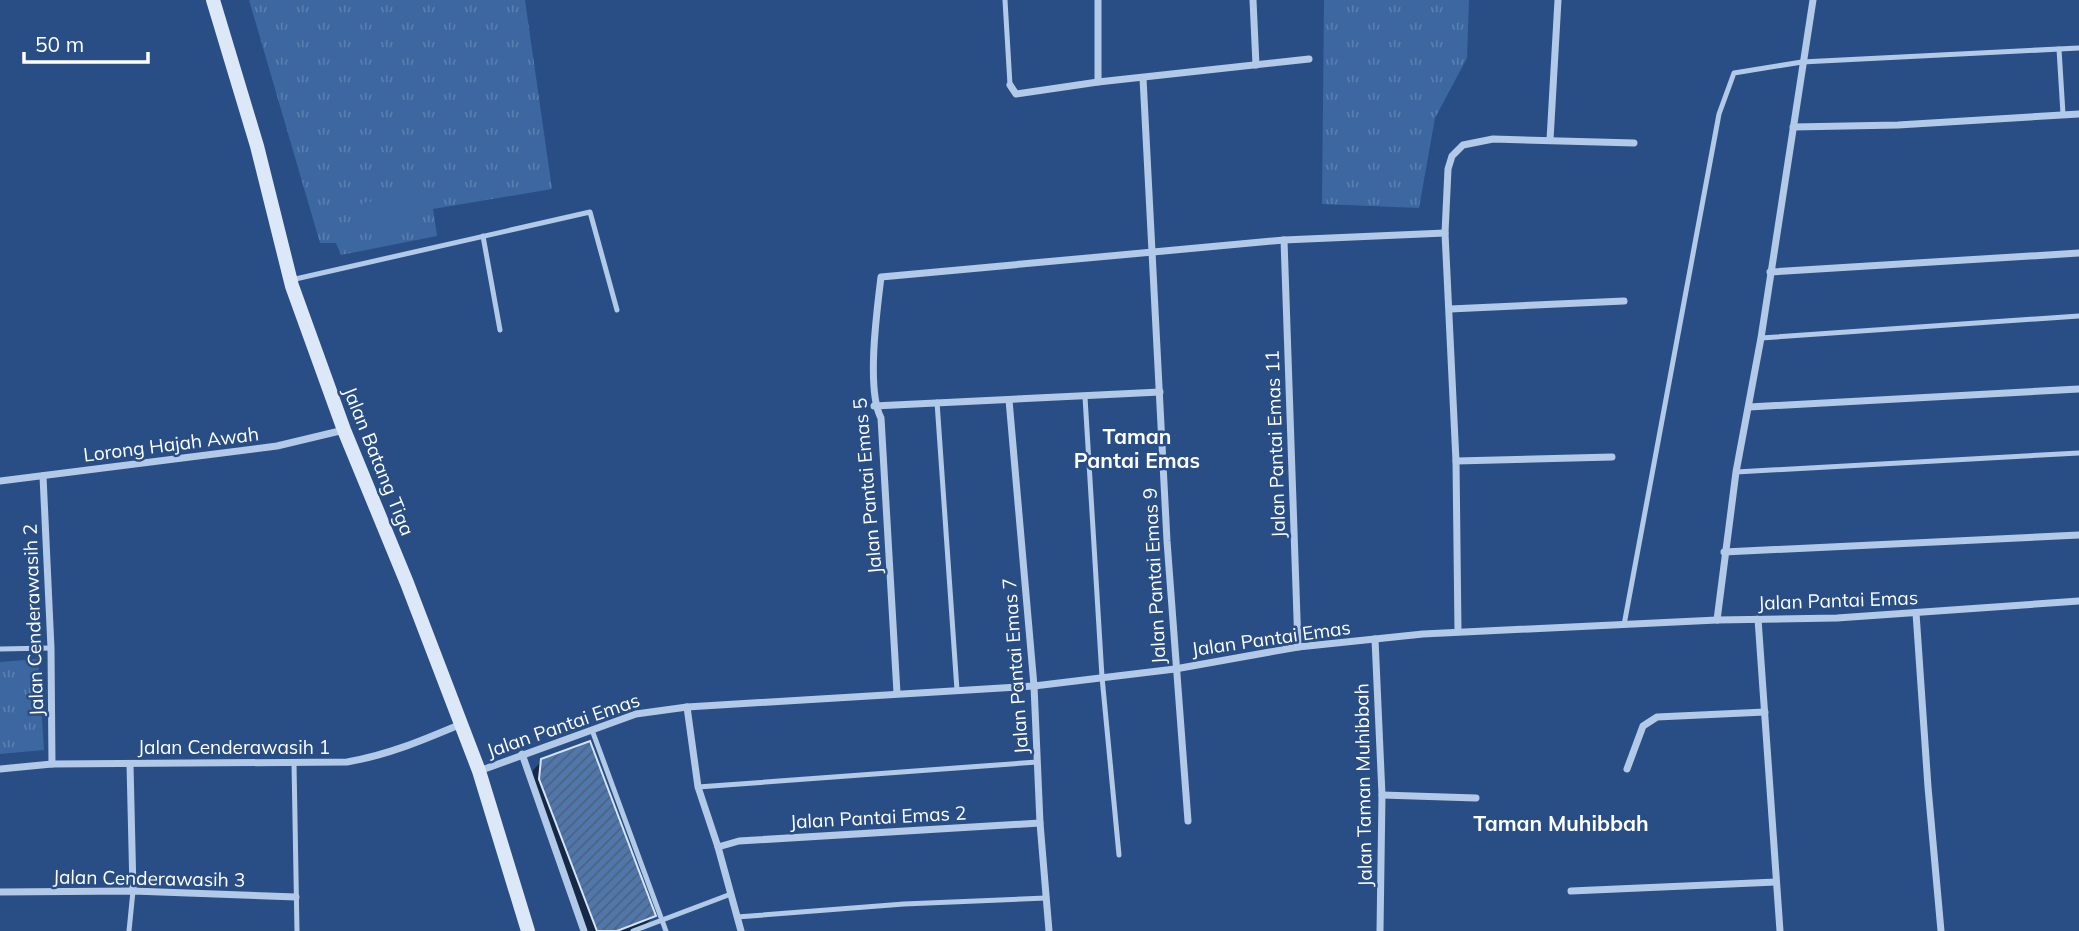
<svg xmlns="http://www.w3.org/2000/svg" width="2079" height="931" font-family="Mulish,sans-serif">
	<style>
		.grass { fill: url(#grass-tufts) }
		.pitch { fill: #3c67a1 }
		.shadow { fill: #0007 }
		.building { fill: url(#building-hatch); stroke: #d5e3f6; stroke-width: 2 }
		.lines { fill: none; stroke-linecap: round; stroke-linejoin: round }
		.lane { stroke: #b2c9e7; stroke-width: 5 }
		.street { stroke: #b2c9e7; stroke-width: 7 }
		.secondary { stroke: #dce7f7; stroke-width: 14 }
		.labels { text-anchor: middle; stroke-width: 5; stroke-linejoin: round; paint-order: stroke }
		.street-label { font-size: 19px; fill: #fff; stroke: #284e85 }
		.neighbourhood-label { font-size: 21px; font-weight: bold; fill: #fff; stroke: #284e85 }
	</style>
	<defs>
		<pattern id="grass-tufts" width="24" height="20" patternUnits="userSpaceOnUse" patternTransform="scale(1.75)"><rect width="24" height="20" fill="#3c67a1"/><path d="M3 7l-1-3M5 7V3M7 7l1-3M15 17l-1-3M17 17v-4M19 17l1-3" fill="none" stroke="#597eaf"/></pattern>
		<pattern id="building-hatch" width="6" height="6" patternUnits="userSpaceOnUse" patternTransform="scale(1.75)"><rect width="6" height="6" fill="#5077ac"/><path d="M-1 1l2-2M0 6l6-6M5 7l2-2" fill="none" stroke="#4e627c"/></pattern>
	</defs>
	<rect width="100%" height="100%" fill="#284e85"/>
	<!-- grass -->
	<g class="grass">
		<path d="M249,0h276l27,189 -119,20 4,27 -96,19 -5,-12h-16z"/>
		<path d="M1324,0h145l-2,58 -32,60 -16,90 -97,-4z"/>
		<path d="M38,659l6,91 -44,4v-92z"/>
	</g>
	<!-- pitch -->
	<path class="pitch" d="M414,196l5,31 -53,7 -4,-31z"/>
	<!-- shadow -->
	<path class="shadow" d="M542,761l112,155 -9,9 -16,6h-45l-53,-142 2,-19z"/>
	<!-- building -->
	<path class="building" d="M590,741l66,175 -39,15h-20l-58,-152 2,-20z"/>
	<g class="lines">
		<!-- lane -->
		<g class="lane">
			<path d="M1005,0l5,85"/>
			<path d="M2059,49l4,65"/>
			<path d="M483,236l17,94"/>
			<path d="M291,280l299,-68 27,98"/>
			<path d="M1761,338l318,-22"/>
			<path d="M1085,397l17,280 17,178"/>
			<path d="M937,402l20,288"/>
			<path d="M1736,472l343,-19"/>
			<path d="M1624,625l95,-511 15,-41 68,-11 277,-14"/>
			<path d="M0,649l51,-1"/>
			<path d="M592,730l74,201"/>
			<path d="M294,763l3,168"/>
			<path d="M698,787l339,-25"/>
			<path d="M737,917l167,-13 142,-6"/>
			<path d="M129,931l4,-40"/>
			<path d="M633,931l98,-37"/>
		</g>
		<!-- street -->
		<g class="street">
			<path d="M1098,0v82"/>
			<path d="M1253,0l3,65"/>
			<path d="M1143,78l24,463 21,280"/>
			<path d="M1010,85l6,9 82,-12 211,-23"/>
			<path d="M1793,127l105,-2 181,-11"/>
			<path d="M1550,140l8,-140"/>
			<path d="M1284,240l14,407"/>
			<path d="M1770,272l309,-19"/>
			<path d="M1450,309l174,-8"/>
			<path d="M1009,400l25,286 6,137 9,108"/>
			<path d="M874,406l286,-14"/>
			<path d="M1749,407l330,-18"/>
			<path d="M1456,461l156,-4"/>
			<path d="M43,476l8,172 1,116"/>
			<path d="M0,481l277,-35 67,-16"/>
			<path d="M1724,552l355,-17"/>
			<path d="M1916,613l12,174 13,144"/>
			<path d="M1758,619l22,312"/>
			<path d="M1717,620l19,-148 25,-134 52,-338"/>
			<path d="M1458,631l-2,-170 -11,-228 3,-64 4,-13 11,-11 30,-6 141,4"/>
			<path d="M1375,639l7,156 -2,136"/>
			<path d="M897,693l-16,-275c-15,-28 -4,-108 0,-141l403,-37 161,-7"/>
			<path d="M687,707l11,80 20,60 23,84"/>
			<path d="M522,754l62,177"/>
			<path d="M130,764l3,127"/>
			<path d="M0,769l52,-5 295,-2c41,-7 76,-22 114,-38"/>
			<path d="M1627,769l16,-43 14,-9 108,-5"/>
			<path d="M479,771l157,-57 51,-7 347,-21 141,-17 123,-22 125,-13 294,-14 120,-2 242,-17"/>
			<path d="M1382,795l94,3"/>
			<path d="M718,847l21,-6 301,-18"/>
			<path d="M1571,891l205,-9"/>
			<path d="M0,892l133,-1 163,6"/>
		</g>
		<!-- secondary -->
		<path class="secondary" d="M213,0l44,146 35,140 52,144 63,153 72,188 49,160"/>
	</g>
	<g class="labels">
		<!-- street labels -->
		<g class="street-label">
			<text transform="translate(171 444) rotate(-7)" y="7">Lorong Hajah Awah</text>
			<text transform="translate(1275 444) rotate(-92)" y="7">Jalan Pantai Emas 11</text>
			<text transform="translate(379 461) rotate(68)" y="7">Jalan Batang Tiga</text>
			<text transform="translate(867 486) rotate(-95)" y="7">Jalan Pantai Emas 5</text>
			<text transform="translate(1154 576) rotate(-93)" y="7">Jalan Pantai Emas 9</text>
			<text transform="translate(1838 600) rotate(-2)" y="7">Jalan Pantai Emas</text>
			<text transform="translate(33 620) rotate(-92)" y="7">Jalan Cenderawasih 2</text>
			<text transform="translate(1271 638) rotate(-8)" y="7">Jalan Pantai Emas</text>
			<text transform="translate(1015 666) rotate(-94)" y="7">Jalan Pantai Emas 7</text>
			<text transform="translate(563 725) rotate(-19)" y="7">Jalan Pantai Emas</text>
			<text x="234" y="754">Jalan Cenderawasih 1</text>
			<text transform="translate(1363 785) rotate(-91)" y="7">Jalan Taman Muhibbah</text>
			<text transform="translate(878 817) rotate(-3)" y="7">Jalan Pantai Emas 2</text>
			<text transform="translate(149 878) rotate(1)" y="7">Jalan Cenderawasih 3</text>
		</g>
		<!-- neighbourhood labels -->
		<g class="neighbourhood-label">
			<text x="1137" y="444">Taman<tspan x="1137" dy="24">Pantai Emas</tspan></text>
			<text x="1561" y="831">Taman Muhibbah</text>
		</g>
	</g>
	<!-- scale -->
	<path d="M24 52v10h124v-10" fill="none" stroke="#ffffff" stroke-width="3.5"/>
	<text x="35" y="52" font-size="21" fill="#ffffff" stroke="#284e85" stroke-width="5" paint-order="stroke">50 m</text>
</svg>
